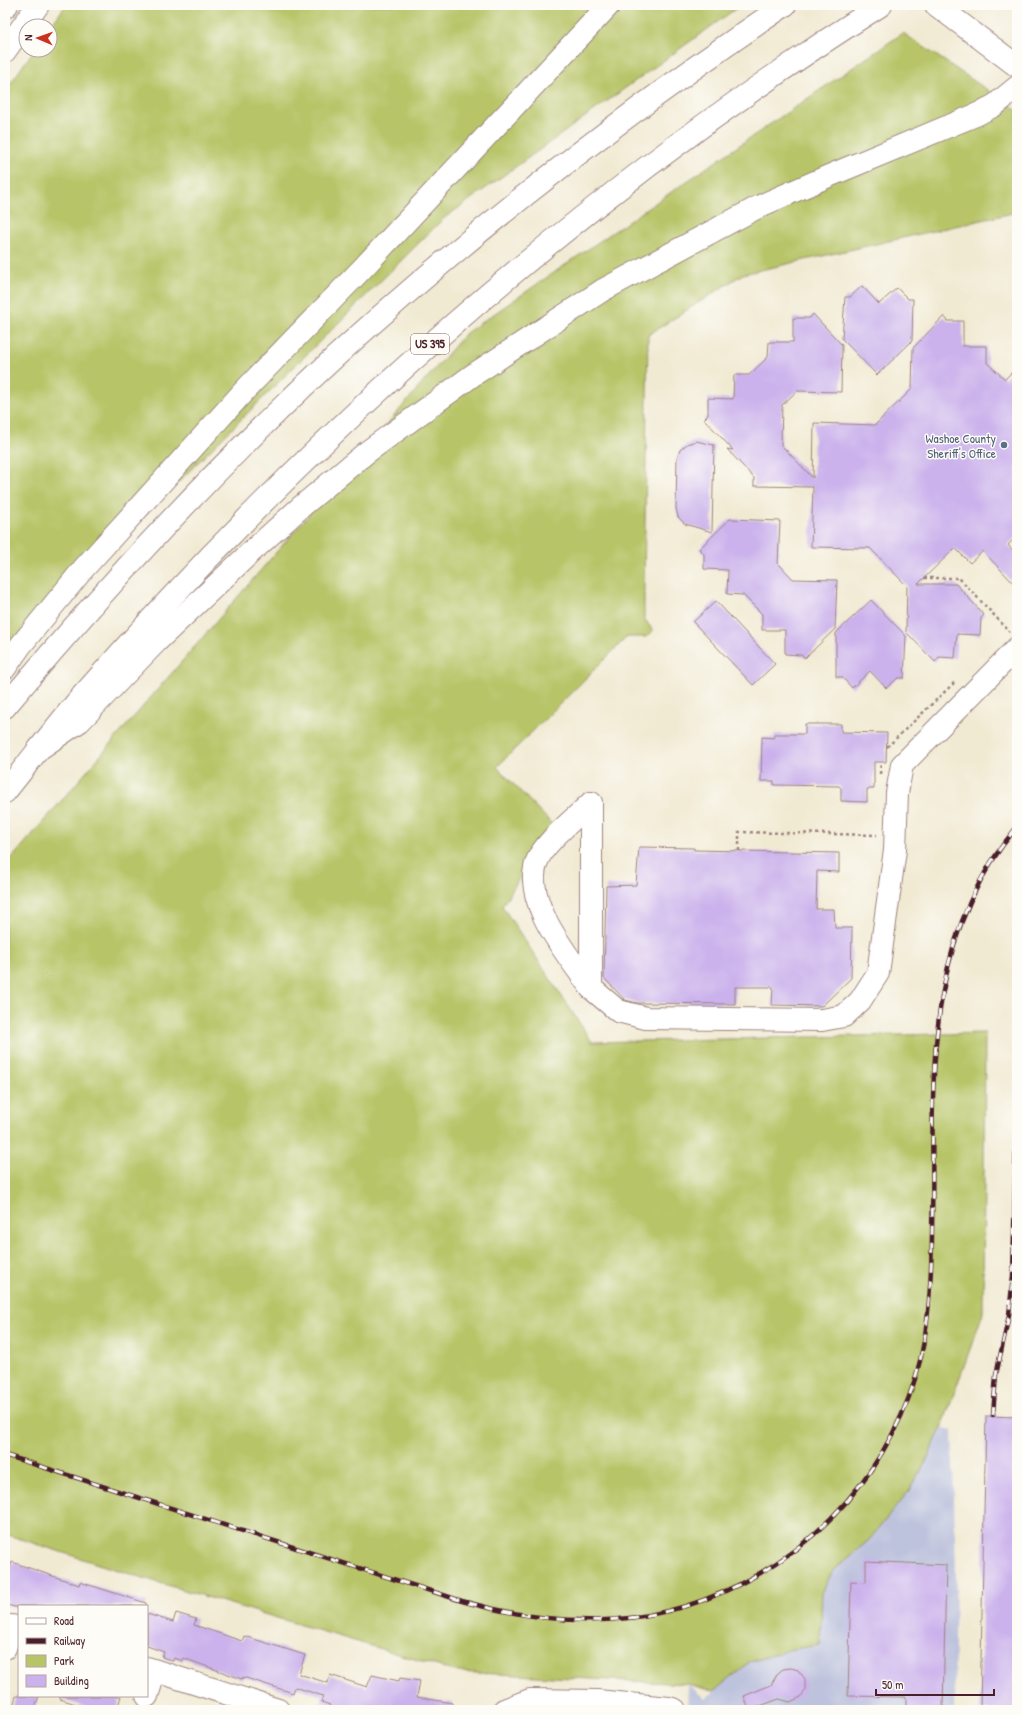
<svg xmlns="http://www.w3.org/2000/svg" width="1022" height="1715" font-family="'Patrick Hand',sans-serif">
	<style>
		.industrial { fill: #bec3dd }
		.green { fill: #b7c568; stroke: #80724a }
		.building { fill: #cbb2ec }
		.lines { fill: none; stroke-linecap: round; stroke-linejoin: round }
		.minor-casing { stroke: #9e847f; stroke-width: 24 }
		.major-casing { stroke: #9e847f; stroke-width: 24 }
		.highway-casing { stroke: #9e847f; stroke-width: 24 }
		.path { stroke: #9e847f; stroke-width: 2.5; stroke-dasharray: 3 3; stroke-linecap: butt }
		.minor { stroke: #fff; stroke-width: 22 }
		.major { stroke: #fff; stroke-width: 22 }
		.highway { stroke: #fff; stroke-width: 22 }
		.rail-casing { stroke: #4a1f2b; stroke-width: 4.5 }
		.rail { stroke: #fdfcf7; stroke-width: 3; stroke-dasharray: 9; stroke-linecap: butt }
		.service-dot { fill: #5c6f8a; stroke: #fdfcf7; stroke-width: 1.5 }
		.labels { text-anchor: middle; stroke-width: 3; stroke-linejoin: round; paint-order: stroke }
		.shield { fill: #fdfcf7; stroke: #806168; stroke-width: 1 }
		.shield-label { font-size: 12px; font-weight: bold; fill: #4a1f2b }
		.service-label { font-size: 13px; fill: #4e5e75; stroke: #fdfcf7; text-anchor: end }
	</style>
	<rect width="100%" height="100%" fill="#fdfcf7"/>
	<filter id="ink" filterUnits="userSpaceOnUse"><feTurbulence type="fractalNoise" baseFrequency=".025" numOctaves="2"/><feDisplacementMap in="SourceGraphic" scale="8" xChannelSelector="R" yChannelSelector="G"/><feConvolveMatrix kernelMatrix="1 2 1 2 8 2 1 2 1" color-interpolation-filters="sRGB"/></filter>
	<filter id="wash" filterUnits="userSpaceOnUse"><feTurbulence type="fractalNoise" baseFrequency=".012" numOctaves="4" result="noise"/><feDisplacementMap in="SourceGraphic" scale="16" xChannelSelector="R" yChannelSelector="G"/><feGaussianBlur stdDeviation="0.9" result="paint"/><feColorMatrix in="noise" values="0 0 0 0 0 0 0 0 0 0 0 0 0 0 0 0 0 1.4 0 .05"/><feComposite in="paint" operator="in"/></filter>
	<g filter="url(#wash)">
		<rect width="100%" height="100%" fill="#f1ead3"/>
		<!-- industrial -->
		<path class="industrial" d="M942,1427l10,4 4,138 -2,141h-267l1,-26 17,15 45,-37 42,-13 28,-4 2,-52 10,-21 38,-33 38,-47 16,-27z"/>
		<!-- green -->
		<g class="green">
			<path d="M66,5h675l-298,214 -438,435v-563l29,-41h16v-23z"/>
			<path d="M903,33l114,77v102l-274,62 -95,61 -4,252v31l9,13 -7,6h-19l-130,130 56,58 -51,81 90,136 393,-9 -2,280 -41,114 -18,38 -16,27 -38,47 -38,33 -10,21 -2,52 -28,4 -42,13 -36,29 -26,-7 -230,-12 -338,-101 -115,-37v-668l461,-533z"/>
		</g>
		<g id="blocks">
			<!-- building -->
			<g class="building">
				<path d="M862,286l17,18 18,-16 11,11h5l-1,42 -35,34 -35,-36 3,-42h5z"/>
				<path d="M813,314l29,31 -1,47 -44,-1 -15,14 -1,40 32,33 1,-55 61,2 37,-36 1,-41 31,-32 4,5h15v25h24v17l18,16 12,-12v169l-9,9 9,10v32l-34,-36 -13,12 -15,-15 -37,36h38l28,31 -3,3 -1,17 -23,-1 -2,24 -16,-1 -4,5 -29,-30 1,-46 -37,-38 -59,-1 2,-60 -59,-1v-8l-27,-29 6,1 -29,-31 4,-4v-17l25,1 1,-24h15l19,-18 1,-15h24v-24h17z"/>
				<path d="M696,441l18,4 -2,87 -27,-8 -7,-7 -2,-9 1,-50 3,-8 7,-6z"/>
				<path d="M730,519l50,2 -2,42 15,16 44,1 -2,49 -30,29 -4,-3 -16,-1v-24h-23v-16l-19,-19 -16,-1 1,-24 -24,-1v-15l-5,-5z"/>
				<path d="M871,600l35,36 -2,42h-6l-12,10 -16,-17 -18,17 -10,-11h-6v-44z"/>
				<path d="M716,601l59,63 -22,21 -60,-63z"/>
				<path d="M805,724h36v8l46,1 -1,29h-12v27h-7v13l-26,-1v-13l-2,-2 -65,-1v-4h-13l1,-44 12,1v-4h31z"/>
				<path d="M639,847l55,1v2l145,3v19l-22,-1 -1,38h18l1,19h17l-1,50 -29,28 -50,-1 1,-18h-38v17l-98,-1 -12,-3 -21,-22 2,-92 30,-1z"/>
				<path d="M986,1416l31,1v293h-37z"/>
				<path d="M866,1561l80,4 -3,145h-37v-13l-58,-1 3,-115 15,1z"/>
				<path d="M12,1562l67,23 1,-3 66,21v3h-127v2l-12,-3 1,-3 -3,-1v-19z"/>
				<path d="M176,1613l20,6 -2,6 48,16 2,-5 61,19 -6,19 29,9 2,-8 37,12 5,-12 27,6 1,-3 20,3 -3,16 35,6v7h-112l-11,-3 1,-2 -9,-3 2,-6 -28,-9 -2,6 -50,-16 -1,2 -59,-21v3l-9,-3 -1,3 -11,-4 2,-5 -17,-6v-32l26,8z"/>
				<path d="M791,1668l7,2 7,9v12l-4,6 -11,5 -11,-3 -30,11 -5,-14 27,-11 6,-11 6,-5z"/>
				<path d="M16,1696h23l-5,14h-22z"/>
				<path d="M60,1696h61l-4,14h-22l-35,-11z"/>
			</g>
		</g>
	</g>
	<g filter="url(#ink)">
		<use href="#blocks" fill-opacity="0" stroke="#9e847f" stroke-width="1"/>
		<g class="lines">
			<!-- minor casing -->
			<g class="minor-casing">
				<g id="minor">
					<path d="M5,7l2,-2"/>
					<path d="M5,51l33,-46"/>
					<path d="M591,803v185l27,23 28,7 176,2 22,-4 16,-15 18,-28 17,-123 2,-57 5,-28 115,-117"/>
					<path d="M591,988c-22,-31 -75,-93 -51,-133 11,-18 35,-37 51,-52"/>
					<path d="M5,1648l7,-22"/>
					<path d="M147,1668l131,42"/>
					<path d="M147,1696l8,-25"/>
					<path d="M504,1710l26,-10 67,1 72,7 6,2"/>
				</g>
			</g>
			<!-- major casing -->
			<g class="major-casing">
				<path id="major" d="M936,5l81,61"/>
			</g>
			<!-- highway casing -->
			<g class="highway-casing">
				<g id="highway">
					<path d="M5,668l16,-23 63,-77 161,-178 115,-119 249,-266"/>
					<path d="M5,707c103,-123 212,-241 330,-350 141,-129 292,-245 450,-352"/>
					<path d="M39,749l41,-28 76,-79 95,-90 51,-46 65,-54 106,-77 130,-85 157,-84 71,-31 147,-61 17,-9 22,-18"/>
					<path d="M5,792c26,-32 51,-66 78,-97 233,-266 499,-501 798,-690"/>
				</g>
			</g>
			<!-- path -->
			<g class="path">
				<path d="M442,5l5,4"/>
				<path d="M924,578h35l50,53 -1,1"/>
				<path d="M887,747l69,-66"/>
				<path d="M880,774l1,-12"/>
				<path d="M739,851v-19l138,3"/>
			</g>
			<!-- minor -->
			<use href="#minor" class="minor"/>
			<!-- major -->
			<use href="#major" class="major"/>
			<!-- highway -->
			<use href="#highway" class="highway"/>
			<!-- rail casing -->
			<g class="rail-casing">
				<g id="rail">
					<path d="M993,1415l3,-40 13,-60 4,-39 4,-183"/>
					<path d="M5,1455l457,146c103,29 198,29 293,-25 93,-52 160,-148 172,-255 19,-166 -29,-354 90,-494"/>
				</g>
			</g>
			<!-- rail -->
			<use href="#rail" class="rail"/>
		</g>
	</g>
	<!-- markers -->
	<circle class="service-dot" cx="1004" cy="445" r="4"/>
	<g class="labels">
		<!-- shield labels -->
		<rect class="shield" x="411" y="334" width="38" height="20" rx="3"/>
		<g class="shield-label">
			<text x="430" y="348">US 395</text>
		</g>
		<!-- service labels -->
		<g class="service-label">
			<text x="996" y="443">Washoe County<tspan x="996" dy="15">Sheriff's Office</tspan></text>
		</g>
	</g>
	<!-- margin -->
	<rect width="1022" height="1715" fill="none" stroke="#fdfcf7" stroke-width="20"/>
	<!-- legend -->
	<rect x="18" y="1605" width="130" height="92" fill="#fdfcf7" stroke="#b5a4a5"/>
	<rect x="26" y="1618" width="20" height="6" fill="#ffffff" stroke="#b5a4a5"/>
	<text x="54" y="1625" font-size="12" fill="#4a1f2b">Road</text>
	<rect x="26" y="1638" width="20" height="6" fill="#4a1f2b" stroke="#b5a4a5"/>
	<text x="54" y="1645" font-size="12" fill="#4a1f2b">Railway</text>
	<rect x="26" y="1655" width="20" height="12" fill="#b7c568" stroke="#b5a4a5"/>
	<text x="54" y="1665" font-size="12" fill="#4a1f2b">Park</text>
	<rect x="26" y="1675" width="20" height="12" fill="#cbb2ec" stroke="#b5a4a5"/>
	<text x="54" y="1685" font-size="12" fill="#4a1f2b">Building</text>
	<!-- north arrow -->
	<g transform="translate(38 38) rotate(272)"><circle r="19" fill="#fdfcf7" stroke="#b5a4a5"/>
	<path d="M0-3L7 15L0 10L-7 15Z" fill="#c8321e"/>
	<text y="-6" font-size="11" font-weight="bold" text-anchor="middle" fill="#4a1f2b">N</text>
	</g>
	<!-- scale -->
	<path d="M876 1689v6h118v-6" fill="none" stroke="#4a1f2b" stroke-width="2"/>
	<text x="882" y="1689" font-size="12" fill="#4a1f2b" stroke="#fdfcf7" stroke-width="3" paint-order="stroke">50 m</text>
</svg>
